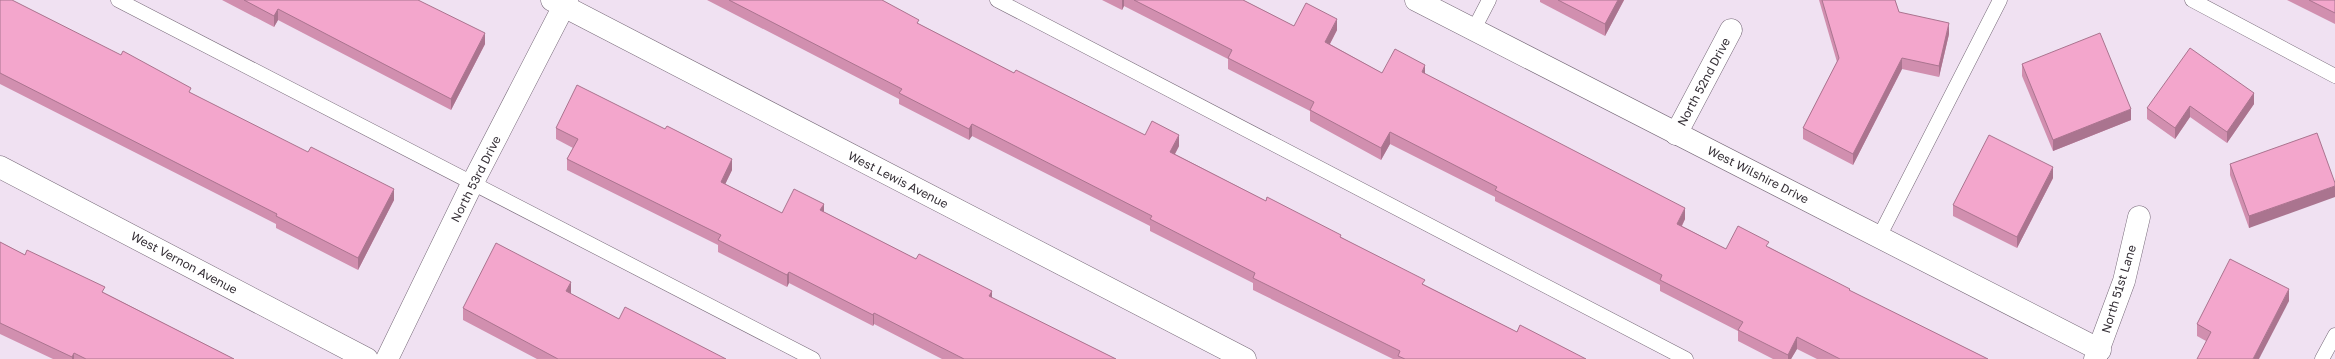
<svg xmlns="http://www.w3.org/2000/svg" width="2335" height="359" font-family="'Golos Text',sans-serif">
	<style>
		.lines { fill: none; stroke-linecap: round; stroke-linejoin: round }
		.service-casing { stroke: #766978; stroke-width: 15 }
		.minor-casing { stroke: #766978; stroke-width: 23 }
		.service { stroke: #fff; stroke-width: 14 }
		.minor { stroke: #fff; stroke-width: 22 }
		.wall { fill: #d18faf }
		.shaded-wall { fill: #aa748f }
		.building { fill: #f3a6cc; stroke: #aa748f }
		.labels { text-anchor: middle; stroke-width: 3; stroke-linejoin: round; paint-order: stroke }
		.street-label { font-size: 12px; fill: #352f36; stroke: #fff }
	</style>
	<rect width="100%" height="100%" fill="#f0e1f2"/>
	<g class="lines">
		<!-- service casing -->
		<g class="service-casing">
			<g id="service">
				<path d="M118,0l695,359"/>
				<path d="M997,0l689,359"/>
				<path d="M2192,0l143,76"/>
				<path d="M1474,29l15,-29"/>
				<path d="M1879,237l121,-237"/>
				<path d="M2322,359l13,-24"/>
			</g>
		</g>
		<!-- minor casing -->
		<g class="minor-casing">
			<g id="minor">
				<path d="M552,0l693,359"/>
				<path d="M1416,0l684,350"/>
				<path d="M1676,134l55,-104"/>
				<path d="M0,167l367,192"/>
				<path d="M387,359l85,-175 95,-184"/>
				<path d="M2095,359l29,-78 15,-64"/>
			</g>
		</g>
		<!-- service -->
		<use href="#service" class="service"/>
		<!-- minor -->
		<use href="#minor" class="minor"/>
	</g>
	<!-- wall -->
	<g class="wall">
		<path d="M0,0l191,93 203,107 -36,70 -82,-42v-4l-276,-140z"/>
		<path d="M222,0h196l67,44 -34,66 -173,-90 -4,7z"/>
		<path d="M707,0h175l37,24 95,49 131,62 34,11 -4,8 91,47 75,36 84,48 92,47 69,27h-193l-140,-69v-7l-103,-52v-5l-178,-90 -3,4 -70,-36v-5z"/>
		<path d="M1102,0h141l51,26 43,4 -7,14 52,29 43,1 260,145 -3,7 44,23 43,-2 81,44 138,68h-171l-20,-10 -6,10h-18l-35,-18v-10l-78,-40v-6l-165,-84v-4l-105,-53 -9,16 -71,-39v-10l-82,-42v-10l-104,-53 -2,4z"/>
		<path d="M1540,0h84l-19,36 -65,-34z"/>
		<path d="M1819,0h76l4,12 50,22 -10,43 -37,-8 -49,96 -50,-26v-11l34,-66z"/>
		<path d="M2287,0h48v24z"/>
		<path d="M2022,64l109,56 -78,31 -31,-75z"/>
		<path d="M2254,93v11l-27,39 -37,-26 -15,22 -28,-20v-11z"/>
		<path d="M556,128l176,42 -7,14 57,29 42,-1 168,86 124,61h-174l-68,-35 -1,2 -84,-43 -2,4 -69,-35v-7l-151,-75v-11l6,-11 -17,-9z"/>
		<path d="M2230,164l105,19 -86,45 -19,-53z"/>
		<path d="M2053,178l-36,70 -64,-32v-11z"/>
		<path d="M0,242l25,13 80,38 129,66h-181l-53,-25z"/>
		<path d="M571,293v1l48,25 107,40h-189l-74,-39v-12z"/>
		<path d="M2289,301l-83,40 -9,-5v-12z"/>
	</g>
	<!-- shaded-wall -->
	<g class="shaded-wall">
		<path d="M1122,0h2v6l-2,4z"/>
		<path d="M1618,0h6l-19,36v-12z"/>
		<path d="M278,9v11l-4,7v-11z"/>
		<path d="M1337,19v11l-12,23v-11z"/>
		<path d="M1949,23v11l-10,43v-11z"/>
		<path d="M485,33v11l-34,66v-11z"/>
		<path d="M1902,58v11l-49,96v-11z"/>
		<path d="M1425,65v11l-3,-4z"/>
		<path d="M2254,93v11l-27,39v-11z"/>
		<path d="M2190,106v11l-15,22v-11z"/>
		<path d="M2131,109v11l-78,31v-11z"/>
		<path d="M972,124v12l-3,4v-11z"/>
		<path d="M1390,132v12l-9,16v-12z"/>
		<path d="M1179,135v11l-9,17v-11z"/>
		<path d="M732,159v11l-11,23v-11z"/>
		<path d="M2053,167v11l-36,70v-11z"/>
		<path d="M2335,186v11l-86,31v-12z"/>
		<path d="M394,189v11l-36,70v-12z"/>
		<path d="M824,204v11l-4,-5z"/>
		<path d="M1685,208v11l-8,16v-11z"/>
		<path d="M789,272v11l-2,4v-12z"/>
		<path d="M571,282v11l-5,10v-12z"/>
		<path d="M2289,289v12l-30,58h-6z"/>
		<path d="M992,291v11l-3,-6z"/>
		<path d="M874,313v11l-1,2v-11z"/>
		<path d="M1797,337v12l-6,10h-3v-4z"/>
		<path d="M74,353v6h-2v-2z"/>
	</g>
	<!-- building -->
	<g class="building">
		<path d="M0,0h12l109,55 2,-4 68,37 -2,4 119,60 3,-5 83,42 -36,69 -82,-42 1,-2 -277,-141z"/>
		<path d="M244,0h174l67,33 -34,66 -173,-90 -4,7z"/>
		<path d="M729,0h153l37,20 -2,3 97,50 2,-3 129,65 7,-14 27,14 -9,17 96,49 1,-4 74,38 -1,2 85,43 -3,4 95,48 3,-7 66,34h-181l-7,-3 2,-5 -147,-73 2,-5 -105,-54 2,-3 -180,-92 -3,5 -70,-36 3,-4z"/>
		<path d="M1134,0h109l51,26 12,-23 31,16 -12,23 57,31 13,-24 30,16 -3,7 263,136 -8,16 49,25 12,-23 31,16 -3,4 84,43 -1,1 139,69h-148l-43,-22 -9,18 -50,-25 5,-8 -83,-42 2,-5 -167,-85 2,-3 -107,-55 -9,16 -71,-38 4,-8 -86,-44 4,-8z"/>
		<path d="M1558,0h60l-13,24z"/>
		<path d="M1822,0h73l4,12 50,11 -10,43 -37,-8 -49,96 -50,-26 36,-70z"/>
		<path d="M2309,0h26v13z"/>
		<path d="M2100,33l31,76 -78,31 -31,-76z"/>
		<path d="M2190,48l64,45 -27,39 -37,-26 -15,22 -28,-20z"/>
		<path d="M577,85l88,44 2,-3 65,33 -11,23 61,31 12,-24 30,15 -4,6 96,49 3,-5 73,37 -3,5 127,63h-152l-90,-46 -1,2 -84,-43 -2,3 -69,-35 3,-5 -154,-76 11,-20 -22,-11z"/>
		<path d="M2317,133l18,50v3l-86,30 -19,-52z"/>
		<path d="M1989,135l64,32 -36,70 -64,-32z"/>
		<path d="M0,242l25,13 2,-5 78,37 -3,5 132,67h-148l-12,-6 -2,4 -72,-34z"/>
		<path d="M496,243l75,39 -5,9 53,28 6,-12 101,52h-168l-95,-51z"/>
		<path d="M2230,259l59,30 -36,70h-56l14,-27 -14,-8z"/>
	</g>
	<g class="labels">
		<!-- street labels -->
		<g class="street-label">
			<text transform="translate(1704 82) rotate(-62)" y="4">North 52nd Drive</text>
			<text transform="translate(1758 175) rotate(27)" y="4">West Wilshire Drive</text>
			<text transform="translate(476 179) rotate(-63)" y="4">North 53rd Drive</text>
			<text transform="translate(898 180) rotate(27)" y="4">West Lewis Avenue</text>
			<text transform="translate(184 263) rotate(28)" y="4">West Vernon Avenue</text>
			<text transform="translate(2119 289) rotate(-73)" y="4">North 51st Lane</text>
		</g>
	</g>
</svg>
